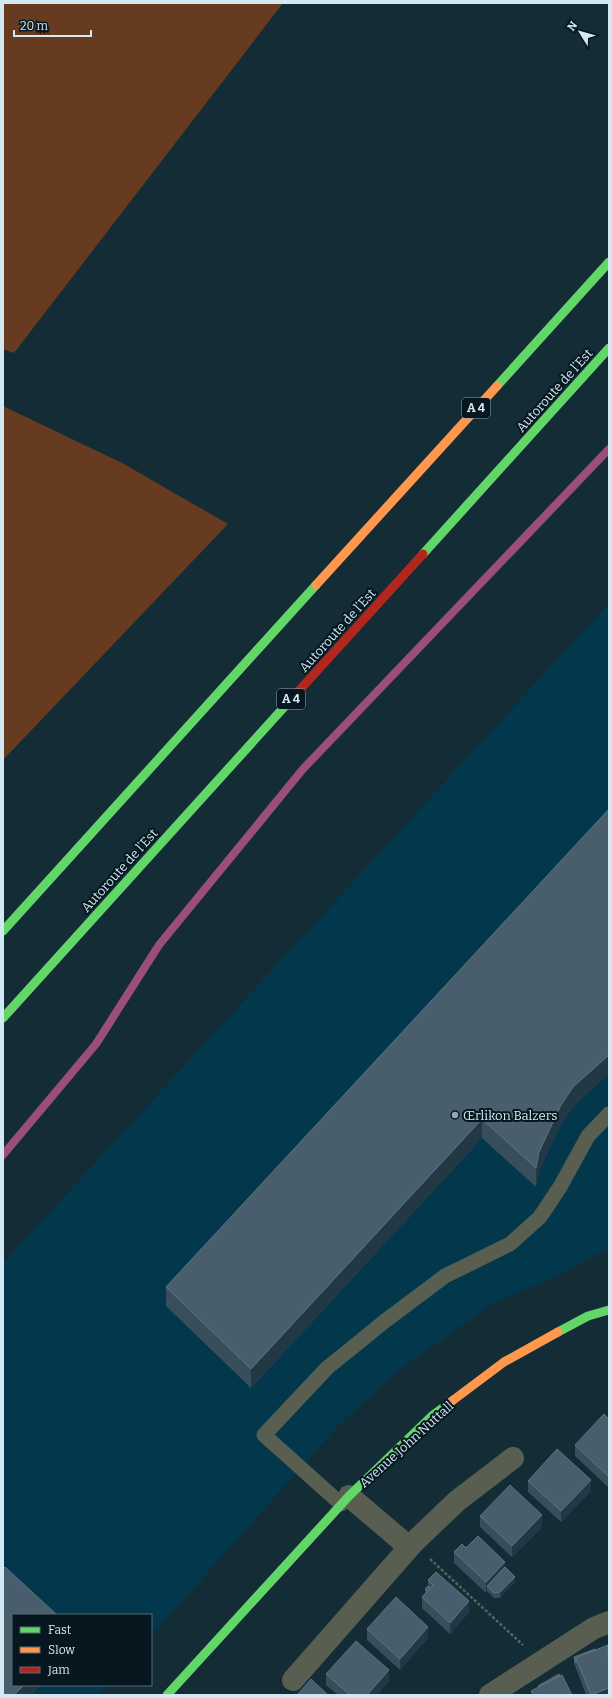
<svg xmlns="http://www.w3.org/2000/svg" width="612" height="1698" font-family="Bitter,serif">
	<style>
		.built { fill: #03374b }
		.green { fill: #663b1f }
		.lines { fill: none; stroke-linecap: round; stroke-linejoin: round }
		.stream { stroke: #9b4e77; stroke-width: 8 }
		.path { stroke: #5a625a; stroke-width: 2.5; stroke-dasharray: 3 2; stroke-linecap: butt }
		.lane { stroke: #585f51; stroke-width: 15 }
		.street { stroke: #585f51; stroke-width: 22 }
		.fast { stroke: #63d668; stroke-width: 9 }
		.slow { stroke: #ff974d; stroke-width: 9 }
		.jam { stroke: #b3261e; stroke-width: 9 }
		.wall { fill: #384e5b }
		.shaded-wall { fill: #223945 }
		.building { fill: #485e6c; stroke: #5e7481 }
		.poi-dot { fill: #90a6b0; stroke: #07171f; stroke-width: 1.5 }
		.labels { text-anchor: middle; stroke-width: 4; stroke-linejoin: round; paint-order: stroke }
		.shield { fill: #07171f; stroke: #95a9b3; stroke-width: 1 }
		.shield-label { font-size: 12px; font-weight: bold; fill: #d2e8f3 }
		.street-label { font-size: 13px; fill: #d2e8f3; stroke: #07171f }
		.poi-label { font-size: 13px; fill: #d2e8f3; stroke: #07171f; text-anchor: start }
	</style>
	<rect width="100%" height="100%" fill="#142c35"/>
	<!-- built -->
	<path class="built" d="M609,603v645l-56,30 -59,25 -97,69 -57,52 -189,212v-21h-138v70h95l-9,10h-96v-432z"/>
	<!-- green -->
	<g class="green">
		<path d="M3,3h280l-269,350 -11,-4z"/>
		<path d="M3,406l121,58 104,60 -225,236z"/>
	</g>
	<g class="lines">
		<!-- stream -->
		<path class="stream" d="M3,1155l93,-111 63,-99 144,-176 306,-320"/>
		<!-- path -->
		<path class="path" d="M430,1559l93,86"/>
		<!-- lane -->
		<path class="lane" d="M341,1504l-77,-69 63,-67 58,-47 60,-45 65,-32 30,-27 20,-30 28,-51 21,-22"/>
		<!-- street -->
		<g class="street">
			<path d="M349,1496l60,51"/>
			<path d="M293,1680l121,-138 43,-41 56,-43"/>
			<path d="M490,1695l104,-67 15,-6"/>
		</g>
		<!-- fast -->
		<g class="fast">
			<path d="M497,386l112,-124"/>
			<path d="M423,554l186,-206"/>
			<path d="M3,931l313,-346"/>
			<path d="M3,1018l283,-313"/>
			<path d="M558,1332l30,-16 21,-6"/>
			<path d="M167,1695l182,-199 84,-81 19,-14"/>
		</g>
		<!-- slow -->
		<g class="slow">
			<path d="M316,585l181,-199"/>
			<path d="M452,1401l52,-39 54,-30"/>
		</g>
		<!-- jam -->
		<path class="jam" d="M286,705l137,-151"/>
	</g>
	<!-- wall -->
	<g class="wall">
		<path d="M609,809l-36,298 -12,17 -22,47 -3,16 -54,-49 -231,250 -85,-82v-19z"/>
		<path d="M609,1419v69l-34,-32v-11z"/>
		<path d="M528,1481l63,10 -30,31 -33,-30z"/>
		<path d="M480,1516l62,11 -30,30 -32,-30z"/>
		<path d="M464,1546l4,1 37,20 10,15 -15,16h-6l-7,-7 -1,2 -32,-30v-11z"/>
		<path d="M428,1580l41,32 -19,22 -28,-26v-11l3,-3v-5l3,-3z"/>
		<path d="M367,1629l61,9 -28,32 -33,-30z"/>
		<path d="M595,1650l14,45h-23l-12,-32v-6z"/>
		<path d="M326,1674l63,7 -12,14h-39l-12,-10z"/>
	</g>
	<!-- shaded-wall -->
	<g class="shaded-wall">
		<path d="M609,1055v19l-36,33 -12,17 -22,47 -3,16v-19l3,-16 22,-47 12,-18z"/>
		<path d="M482,1119v19l-231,250v-19z"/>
		<path d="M591,1480v11l-30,31v-11z"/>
		<path d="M542,1515v12l-30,30v-11z"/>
		<path d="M505,1562v11l-18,13v5l-1,2v-11z"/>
		<path d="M515,1577v5l-15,16v-6z"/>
		<path d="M469,1601v11l-19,22v-11z"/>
		<path d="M428,1627v11l-28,32v-11z"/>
		<path d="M389,1670v11l-12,14h-10z"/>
		<path d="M24,1685h17l-9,10h-18z"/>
		<path d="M609,1688v7h-18z"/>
	</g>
	<!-- building -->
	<g class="building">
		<path d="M609,809v246l-36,32 -12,18 -22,47 -3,16 -54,-49 -231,250 -85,-82z"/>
		<path d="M604,1414l5,5v58l-34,-32z"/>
		<path d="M557,1449l34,31 -30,31 -33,-30z"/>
		<path d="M510,1485l32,30 -30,31 -32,-30z"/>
		<path d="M478,1536l27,26 -19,20 -32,-30 8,-8 4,4z"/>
		<path d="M5,1567l52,48h-44v70h11l-10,10h-11v-126z"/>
		<path d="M505,1567l10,10 -15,15 -6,1 -7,-7z"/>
		<path d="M436,1572l33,29 -19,22 -28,-26 11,-12 -5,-5z"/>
		<path d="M428,1586l2,2 -3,3 -2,-2z"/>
		<path d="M396,1597l32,30 -28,32 -33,-30z"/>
		<path d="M356,1641l33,29 -22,25h-17l-24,-21z"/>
		<path d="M608,1645l1,43 -18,7 -15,-37z"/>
		<path d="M595,1649v1l-19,8v5l-2,-6z"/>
		<path d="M559,1674l1,2 -21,11 -1,-1z"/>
		<path d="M562,1675l10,20h-39l-2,-4z"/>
		<path d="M311,1679l17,16h-31z"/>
	</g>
	<!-- markers -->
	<circle class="poi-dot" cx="455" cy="1115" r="4"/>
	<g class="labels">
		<!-- shield labels -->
		<g class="shield">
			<rect x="462" y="398" width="28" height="20" rx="3"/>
			<rect x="277" y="689" width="28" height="20" rx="3"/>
		</g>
		<g class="shield-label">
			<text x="476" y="412">A 4</text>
			<text x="291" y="703">A 4</text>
		</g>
		<!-- street labels -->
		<g class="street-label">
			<text transform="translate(554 390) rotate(-48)" y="5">Autoroute de l’Est</text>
			<text transform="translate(337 630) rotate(-48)" y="5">Autoroute de l’Est</text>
			<text transform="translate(119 870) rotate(-48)" y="5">Autoroute de l’Est</text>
			<text transform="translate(406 1444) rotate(-42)" y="5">Avenue John Nuttall</text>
		</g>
		<!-- poi labels -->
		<g class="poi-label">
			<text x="463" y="1120">Œrlikon Balzers</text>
		</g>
	</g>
	<!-- border -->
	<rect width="612" height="1698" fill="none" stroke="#d2e8f3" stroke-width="8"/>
	<!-- legend -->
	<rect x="12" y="1614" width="140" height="72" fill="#07171f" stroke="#586b74"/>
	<rect x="20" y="1627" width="20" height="6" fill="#63d668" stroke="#586b74"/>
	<text x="48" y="1634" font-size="12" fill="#d2e8f3">Fast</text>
	<rect x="20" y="1647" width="20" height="6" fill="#ff974d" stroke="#586b74"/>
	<text x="48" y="1654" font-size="12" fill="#d2e8f3">Slow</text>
	<rect x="20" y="1667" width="20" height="6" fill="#b3261e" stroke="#586b74"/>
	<text x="48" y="1674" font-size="12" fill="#d2e8f3">Jam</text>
	<!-- north arrow -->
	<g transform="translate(580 32) rotate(307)" stroke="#07171f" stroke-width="3" paint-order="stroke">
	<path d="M0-3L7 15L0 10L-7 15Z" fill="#d2e8f3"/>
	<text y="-6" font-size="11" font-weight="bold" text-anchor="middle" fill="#d2e8f3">N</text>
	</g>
	<!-- scale -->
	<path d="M14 30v6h77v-6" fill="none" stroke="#d2e8f3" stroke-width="2"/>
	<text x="20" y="30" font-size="12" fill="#d2e8f3" stroke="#07171f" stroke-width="3" paint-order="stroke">20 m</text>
</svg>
